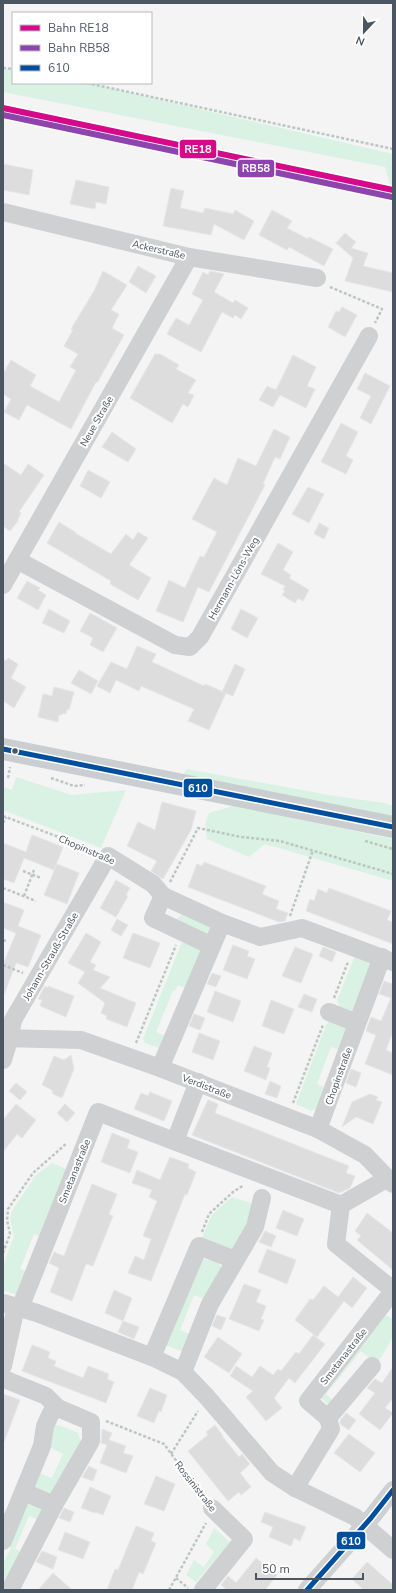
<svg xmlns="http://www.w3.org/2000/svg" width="396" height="1593" font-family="'Nunito Sans',sans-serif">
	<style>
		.green { fill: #d9f2e3 }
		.building { fill: #ddddde; stroke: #e5e6e7 }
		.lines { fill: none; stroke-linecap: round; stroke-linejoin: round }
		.path { stroke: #bcc7c4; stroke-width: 2.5; stroke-dasharray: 3 2; stroke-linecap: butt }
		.minor { stroke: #ced0d2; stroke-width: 18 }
		.major { stroke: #caced1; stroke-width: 22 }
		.bus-1-casing { stroke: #fff; stroke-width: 8 }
		.bus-1 { stroke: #004f9f; stroke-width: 5 }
		.rail-1-casing { stroke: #fff; stroke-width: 9 }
		.rail-2-casing { stroke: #fff; stroke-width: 9 }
		.rail-1 { stroke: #d7098b; stroke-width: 6 }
		.rail-2 { stroke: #8e44ad; stroke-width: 6 }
		.bus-dot { fill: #4a5661; stroke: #fff; stroke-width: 1.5 }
		.labels { text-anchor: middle; stroke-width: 4; stroke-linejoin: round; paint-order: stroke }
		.street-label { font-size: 10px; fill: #4a5661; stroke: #fff }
		.line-badge { stroke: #fff; stroke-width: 1.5 }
		.badge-label { font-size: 11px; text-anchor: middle; font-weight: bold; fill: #fff }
	</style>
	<rect width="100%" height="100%" fill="#f4f4f4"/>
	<!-- green -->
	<g class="green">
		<path d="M3,68l10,1v14h74l306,71v41l-8,-28 -382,-75z"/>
		<path d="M187,769l142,26 55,8 9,3v14l-212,-43z"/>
		<path d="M16,777l56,18 54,-5 -25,58 -98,-38v-23l9,3z"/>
		<path d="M233,806l160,33v42l-128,-37 -16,13 -42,-18 -2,-14 4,-12z"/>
		<path d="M182,915l28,11v7l-4,1 -28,-13 -1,-3z"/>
		<path d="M188,941l12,7v9l-13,32 -9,-4 -3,6h-2l-17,41 11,5 -5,12 -17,-6 -2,-4 39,-97z"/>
		<path d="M354,958h9l11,5 -22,49 -12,-5 -3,-7z"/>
		<path d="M330,1020l18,8 -5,23 -12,-4 -14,37 11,5 -8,18 -9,4 -15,-7 30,-79z"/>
		<path d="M52,1163l12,5 4,5 -24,65 -10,-4 -14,35 10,4 -9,21h-7l-11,-4v-24l11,-30 -4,-17 2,-8 24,-36z"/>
		<path d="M232,1197l22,7 2,3 -22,44 -32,-13 10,-23z"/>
		<path d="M201,1258l16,4 5,6 -18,31 -10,-4 -14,35 11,5 -8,17 -20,-8z"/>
		<path d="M384,1314l9,5v18l-15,25 -6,-2 -11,-9 -35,43 10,9 -4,4 -14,-11z"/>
		<path d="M59,1425l19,8 3,9 -27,53 -20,-6 5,-16 13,5 11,-24 -14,-7 3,-21z"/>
		<path d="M30,1499l13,7 -3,14 -11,-4 -14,33 9,4 -21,33v-22l8,-16 -4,-2z"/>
		<path d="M214,1528l16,14 -34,40 -10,-7 8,-15 10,7 10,-15 -8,-8z"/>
	</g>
	<!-- building -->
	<g class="building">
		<path d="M3,164l30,6 -4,25 -26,-5z"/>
		<path d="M76,180l33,7 -3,17 -10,-2 -1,7 -25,-5z"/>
		<path d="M171,188l13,3 -4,17 23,5 2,-5 28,6 2,-4 19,11 -10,19 -30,-16 -3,11 -48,-9z"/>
		<path d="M272,210l20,11 -5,7 21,11 1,-2 24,12 -9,17 -35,-19 -2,3 -28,-15z"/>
		<path d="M345,233l11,9 -5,6 17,5 -5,13 30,7v19l-48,-11 8,-23 -18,-16 1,1z"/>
		<path d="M138,266l18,10 -10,17 -17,-11z"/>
		<path d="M103,271l24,14 -16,25 8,4 -7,14 12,7 -27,48 -1,-1 -25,47 -44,-24 -8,15 -15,-8 7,-13 -8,-5v-20l8,-14 25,15 -6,11 29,16 17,-32 -6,-3 8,-13 -14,-8 9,-16 -2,-1 23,-38z"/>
		<path d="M210,271l14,3 -10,18 19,11 2,-3 13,8 -7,11 -6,-4 -2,3 -11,-6 -21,40 -34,-18 9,-16 13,7 14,-25 -11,-6 11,-22 5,3z"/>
		<path d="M342,307l15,8 -12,22 -17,-10 8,-16 3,1z"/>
		<path d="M155,354h5l19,11 -3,4 20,11 -8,13 6,2 -6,12 -5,-3 -11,19 -42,-25z"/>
		<path d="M293,355l23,12 -9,19 8,3 -9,19 -26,-13 -7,12 -14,-7 8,-14 9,4z"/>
		<path d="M365,373l25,13 -19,38 -11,-6 11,-22 -14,-7z"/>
		<path d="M341,423l17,9 -12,24 7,4 -7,14 -25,-12z"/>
		<path d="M274,429l16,8 -10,22 -5,-2 -12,27 2,1 -56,107 -11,-5 -15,35 -27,-11 13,-31 16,8 15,-32 4,1 13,-25 -25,-13 22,-41 13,7 11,-27 18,8z"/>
		<path d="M112,432l24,17 -8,13 -26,-15z"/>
		<path d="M3,463l18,12 7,-11 16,11 -25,37 2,1 -3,6v2l-8,10 -7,-5z"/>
		<path d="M88,470l22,12 -9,16 -21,-12z"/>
		<path d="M308,487l16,7 -15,29 -17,-9z"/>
		<path d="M59,522l16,10v1l36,21 15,-20 7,6 5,-8 10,6 -19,27 22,13 -13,22 -28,-16 1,-3 -64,-38z"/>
		<path d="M319,523l10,5 -5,11 -10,-5z"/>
		<path d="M278,543l15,9 -10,18 8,5 -2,3 20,12 -6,11 -5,-3 -3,5 -13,-8 3,-4 -2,-1 2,-4 -24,-12z"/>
		<path d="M27,581l13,7 -2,2 8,5 -8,15 -21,-12z"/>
		<path d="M49,609l21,12 -6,12 -22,-10z"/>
		<path d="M241,609l17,9 -11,20 -16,-9z"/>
		<path d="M90,613l27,15 -14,24 -13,-7 3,-7 -13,-7z"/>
		<path d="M137,646l19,8 -4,8 52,24 1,-2 21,9 -17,37 -21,-9 6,-12 -53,-23 -2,5 -23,-11 -6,13 -13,-7 14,-24 16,7z"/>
		<path d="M8,658l10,6 -7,14 15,9 -12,21 -11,-7v-42l3,2z"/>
		<path d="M235,664l10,5 -12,27 -11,-4z"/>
		<path d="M79,670l19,11 -7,13 -20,-11z"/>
		<path d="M54,687l20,5 -5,18 -2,-1 -1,5 -3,-1 -1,2h-3l-1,7 -20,-5 5,-23 9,2z"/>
		<path d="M162,802l34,9 -5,19 -28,49 -12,-8 6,-10 -30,-15 11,-24 17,8z"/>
		<path d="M32,835l31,12 -9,23 -30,-12 -10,25 -11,-4v-36l23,9z"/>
		<path d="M204,862l62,24 -4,8 17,7 -3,8 12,4 -3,8 -6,1 -91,-35 9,-23 5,2z"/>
		<path d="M57,864l22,9 -12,31 -23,-9z"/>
		<path d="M116,880l14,8 -4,7 2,1 -12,21 -16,-9z"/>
		<path d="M329,888l62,23 -4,9 6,2v22l-87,-33 4,-12 4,2 4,-12 9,4z"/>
		<path d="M3,902l21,8 -6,16 23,9 -13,32 -12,-4 -12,32 -1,-30 13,-32 -13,-5z"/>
		<path d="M117,919l11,6 -7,11 -10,-6z"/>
		<path d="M86,933l15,9 -11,20 6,3 -3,5 17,7 -10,11 36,15 -9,24 -21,-8 1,-3 -6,-3 4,-10 -27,-20 7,-11 -17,-9z"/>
		<path d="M133,933l27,10 -10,25 -27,-10z"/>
		<path d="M233,945l16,6 -2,5 8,3 -8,20 -24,-9z"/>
		<path d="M295,947l18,7 -12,29 -19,-7z"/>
		<path d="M323,947l13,5 -4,10 -13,-6z"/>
		<path d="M212,973l9,3 -5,11 -9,-3z"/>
		<path d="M384,981l9,3v48l-7,18 7,3v22l-28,-11 11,-29 -10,-4 5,-14 10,4 10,-23 -12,-4z"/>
		<path d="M45,986l2,2 1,-2 26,10 -8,21 -26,-11 2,-6 -4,-1z"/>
		<path d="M215,991l26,10 -8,21 -26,-10z"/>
		<path d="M304,994l13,5 -5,13 -14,-5z"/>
		<path d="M271,1000l23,9 -10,25 -22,-8z"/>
		<path d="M194,1014l11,4 -5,12 -11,-4z"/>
		<path d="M199,1033l21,8 -7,19 -21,-8z"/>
		<path d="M254,1046l18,7 -5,14 3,1 -4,12 -22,-9z"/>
		<path d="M71,1055l3,14 -12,29 -9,-4 -1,-4 -10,-5 12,-29 10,4z"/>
		<path d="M351,1069l10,4 -5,14 -10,-4z"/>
		<path d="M270,1081l11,5 -4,12 -12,-4z"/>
		<path d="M16,1083l11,9 -7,8 -11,-9z"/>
		<path d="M150,1092l22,9 -8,20 -30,-12 7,-16 7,3z"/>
		<path d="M370,1094l8,3 -2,3 6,2 -9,22 -17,-7 -14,10 10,-25z"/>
		<path d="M208,1100l10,4 -3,9 134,53 -3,7 9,3 -5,12 -11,5 -147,-58z"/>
		<path d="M16,1104l20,16 -14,18 -5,-4 -14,18v-32z"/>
		<path d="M65,1104l10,9 -8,9 -10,-9z"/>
		<path d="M112,1133l18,7 -3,8 11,4 -8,21 -29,-11z"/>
		<path d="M170,1157l19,7 -1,4 8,4 -9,23 -2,-1 -34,87 -23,-8 7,-17 9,4 7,-21 -8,-3 14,-35 -8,-4 3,-7 -20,-7 5,-13 23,10z"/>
		<path d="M92,1184l25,10 -8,20 4,2 -20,50 -7,-2 -14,37 -22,-9 9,-24 -10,-5 5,-11 10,4z"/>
		<path d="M283,1210l21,9 -7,17 -21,-8z"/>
		<path d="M367,1213l26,20v37l-36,-30 4,-4 -6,-5z"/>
		<path d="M265,1231l11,5 -5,11 -12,-5z"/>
		<path d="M267,1249l29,11 -9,24 -29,-12z"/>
		<path d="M353,1277l14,11 -15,20 -8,-7 -27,36 -22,-17 15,-21 3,1 11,-14 14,11z"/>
		<path d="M244,1284l17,6 -5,12 10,4 -5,13 3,1 -5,11 -30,-12z"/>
		<path d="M114,1290l18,8 -9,23 -18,-8z"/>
		<path d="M217,1315l9,3 -5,12 -9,-4z"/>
		<path d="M123,1321l16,6 -5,12 -16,-7z"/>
		<path d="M313,1335l12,9 -30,39 -6,-5 -15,20 8,10 -16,13 -20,-24 7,-6 -23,-15 6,-10 16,11 8,-11 13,9 5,-6 3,2 15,-19 3,2z"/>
		<path d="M218,1337l24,17 -13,19 -25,-16z"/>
		<path d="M32,1345l18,7 -2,6 8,3 -2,5 29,12 5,-12 21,8 -2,5 7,3 -8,21 -84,-32z"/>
		<path d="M393,1367v31l-8,10 8,5 -13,17 -21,-16 16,-21 -8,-5 8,-9 7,4z"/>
		<path d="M150,1388l17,7 -6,17 -2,-1 -5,12 -17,-7z"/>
		<path d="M3,1394l17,6 -16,42h-1z"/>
		<path d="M346,1413l10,7 -7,10 -9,-6v-3z"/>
		<path d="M215,1425l8,11h-1l17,21 3,-3 8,10 -10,9 11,14 -10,8 -2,-3 -11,9 -40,-50 20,-16 -2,-3z"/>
		<path d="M102,1429l10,4 -3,7 17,6 -3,7 10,3 -7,17 -26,-10 7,-18 -6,-2z"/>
		<path d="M349,1434l26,19 -15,19 -26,-19z"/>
		<path d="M89,1466l8,4 -4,11 -11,-4z"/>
		<path d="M156,1476l19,8 -11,27 -20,-7z"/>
		<path d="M90,1487l21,9 -8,19 -8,-3v1l-14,-5z"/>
		<path d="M64,1508l10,4 -4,10 -11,-4z"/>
		<path d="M265,1512l41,15 -6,14 -6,-3 -3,8 -22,-9 4,-10 -12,-5z"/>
		<path d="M136,1526l18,7 -3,8 5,2 -13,31 -4,-2 -7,18h-25l8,-21 3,1z"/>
		<path d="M65,1532l25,10 -7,17 -25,-9z"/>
		<path d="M42,1551l15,6 -4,12 -17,-7z"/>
		<path d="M256,1558l21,17 -12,15h-38l-6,-5 7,-9 8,7z"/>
		<path d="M367,1562l26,23v5h-29l-12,-11z"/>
		<path d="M53,1573l19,17h-34z"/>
	</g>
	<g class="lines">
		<!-- path -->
		<g class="path">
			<path d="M3,68l10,1"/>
			<path d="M87,83l306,66"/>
			<path d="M330,287l52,22 -7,14"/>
			<path d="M8,778l2,-11"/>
			<path d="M51,778l23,8 11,-1"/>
			<path d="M3,816l90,34"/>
			<path d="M3,823l3,-6"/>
			<path d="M365,841l28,8"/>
			<path d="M23,871l18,7"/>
			<path d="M170,882l28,-54 43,9 39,4 113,33"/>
			<path d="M3,888l33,13"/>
			<path d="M24,896l10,-26"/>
			<path d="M290,916l23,-66"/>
			<path d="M3,940l3,1"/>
			<path d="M3,965l20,8"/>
			<path d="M334,998l14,-36"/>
			<path d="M136,1043l40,-98"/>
			<path d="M293,1103l30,-78"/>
			<path d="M202,1232l7,-18 24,-22 11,-7"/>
			<path d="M3,1253l7,-19 -3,-14 1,-11 25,-36 34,-30"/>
			<path d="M106,1421l58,23 38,52"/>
			<path d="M171,1454l27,-43"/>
			<path d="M176,1578l12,10"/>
			<path d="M169,1590l37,-67"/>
		</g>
		<!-- minor -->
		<g class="minor">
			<path d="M3,212l186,45 128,21"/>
			<path d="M17,560l158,85 15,2 10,-10 169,-301"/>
			<path d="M3,585l186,-328"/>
			<path d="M222,923l-10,23 -59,-28 10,-22 59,27 38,14 42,-9 91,34"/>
			<path d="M329,1012l28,11"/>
			<path d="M3,1038l78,2 79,28 158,61 47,26 28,29"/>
			<path d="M3,1060l7,-23 3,-17 95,-164 45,28 10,12"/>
			<path d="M160,1068l52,-122"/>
			<path d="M318,1129l64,-172"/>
			<path d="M175,1141l23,-59"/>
			<path d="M341,1205l-5,39 57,46"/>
			<path d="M3,1303l34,10 115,44 31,15 24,25 65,76 23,15 60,29 38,33"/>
			<path d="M20,1308l78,-196 243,93 47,-27"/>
			<path d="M152,1357l47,-111 36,14"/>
			<path d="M3,1366l13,-59"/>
			<path d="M183,1372l27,-68 45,-77 7,-29"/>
			<path d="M3,1377l1,2 42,17 12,12"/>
			<path d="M328,1418l44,-52"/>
			<path d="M295,1488l36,-59 -3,-11 -20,-17 85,-110"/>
			<path d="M24,1492l30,13"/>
			<path d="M3,1541l39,-95 3,-20 6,-13 7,-5 33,14v19l-37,64 -44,85"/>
			<path d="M203,1590l41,-51 -32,-31"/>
			<path d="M307,1590l64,-72 22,-28"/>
		</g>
		<!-- major -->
		<path class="major" d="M3,749l390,78"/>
		<!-- bus-1 casing -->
		<g class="bus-1-casing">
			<g id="bus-1">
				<path d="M3,749l390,78"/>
				<path d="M307,1590l64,-72 22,-28"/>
			</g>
		</g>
		<!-- bus-1 -->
		<use href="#bus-1" class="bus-1"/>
		<!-- rail-1 casing -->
		<g class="rail-1-casing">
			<path id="rail-1" d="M3,108l390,82"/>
		</g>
		<!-- rail-2 casing -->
		<g class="rail-2-casing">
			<path id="rail-2" d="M3,115l389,82"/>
		</g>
		<!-- rail-1 -->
		<use href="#rail-1" class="rail-1"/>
		<!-- rail-2 -->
		<use href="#rail-2" class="rail-2"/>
	</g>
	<!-- markers -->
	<circle class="bus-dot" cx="15" cy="751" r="3.5"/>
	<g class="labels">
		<!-- street labels -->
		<g class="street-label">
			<text transform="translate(159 249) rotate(13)" y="4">Ackerstraße</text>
			<text transform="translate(96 421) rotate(-60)" y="4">Neue Straße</text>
			<text transform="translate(233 578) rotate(-61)" y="4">Hermann-Löns-Weg</text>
			<text transform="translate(87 849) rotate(23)" y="4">Chopinstraße</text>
			<text transform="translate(50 956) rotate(-60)" y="4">Johann-Strauß-Straße</text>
			<text transform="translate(338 1076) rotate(-70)" y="4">Chopinstraße</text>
			<text transform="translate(207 1086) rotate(21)" y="4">Verdistraße</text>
			<text transform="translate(74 1171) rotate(-68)" y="4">Smetanastraße</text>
			<text transform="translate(343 1356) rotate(-52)" y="4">Smetanastraße</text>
			<text transform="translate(196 1486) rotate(52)" y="4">Rossinistraße</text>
		</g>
	</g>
	<g class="line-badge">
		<rect x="179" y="139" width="38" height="20" rx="4" fill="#d7098b"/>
		<rect x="237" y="159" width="38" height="19" rx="4" fill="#8e44ad"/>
		<rect x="183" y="778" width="30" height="20" rx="4" fill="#004f9f"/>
		<rect x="336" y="1531" width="30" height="19" rx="4" fill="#004f9f"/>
	</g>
	<g class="badge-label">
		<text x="198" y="153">RE18</text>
		<text x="256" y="172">RB58</text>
		<text x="198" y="792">610</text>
		<text x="351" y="1545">610</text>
	</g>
	<!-- border -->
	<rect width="396" height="1593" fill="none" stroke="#4a5661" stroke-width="8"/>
	<!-- legend -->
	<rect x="12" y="12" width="140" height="72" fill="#ffffff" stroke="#b7bbc0"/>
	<rect x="20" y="25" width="20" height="6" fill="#d7098b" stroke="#b7bbc0"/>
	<text x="48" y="32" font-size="12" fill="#4a5661">Bahn RE18</text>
	<rect x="20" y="45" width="20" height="6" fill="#8e44ad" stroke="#b7bbc0"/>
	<text x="48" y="52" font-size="12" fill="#4a5661">Bahn RB58</text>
	<rect x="20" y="65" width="20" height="6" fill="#004f9f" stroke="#b7bbc0"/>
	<text x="48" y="72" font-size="12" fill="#4a5661">610</text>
	<!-- north arrow -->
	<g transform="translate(364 32) rotate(202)" stroke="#ffffff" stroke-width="3" paint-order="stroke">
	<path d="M0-3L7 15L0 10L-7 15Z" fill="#4a5661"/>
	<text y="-6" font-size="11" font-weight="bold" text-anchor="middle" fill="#4a5661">N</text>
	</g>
	<!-- scale -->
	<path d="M256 1573v6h107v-6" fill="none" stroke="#4a5661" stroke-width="2"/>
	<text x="262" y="1573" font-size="12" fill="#4a5661" stroke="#ffffff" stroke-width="3" paint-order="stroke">50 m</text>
</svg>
